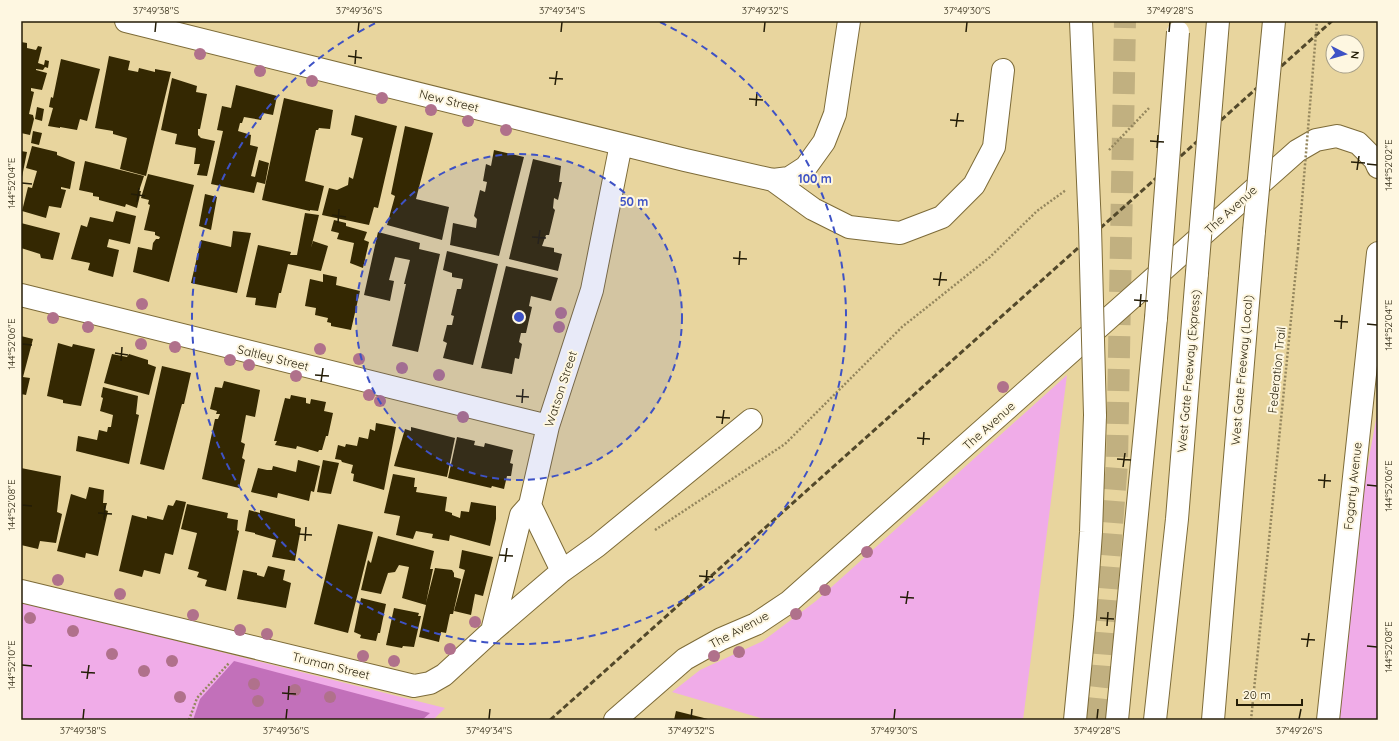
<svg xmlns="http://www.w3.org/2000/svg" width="1399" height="741" viewBox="0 0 1399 741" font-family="Quicksand,sans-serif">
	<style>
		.green { fill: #f0ace8 }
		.forest { fill: #c270ba }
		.building { fill: #342802 }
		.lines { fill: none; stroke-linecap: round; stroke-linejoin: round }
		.highway-tunnel { stroke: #c1b080; stroke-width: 22; stroke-dasharray: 22 11; stroke-linecap: butt }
		.minor-casing { stroke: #7d6b38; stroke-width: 24 }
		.highway-casing { stroke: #7d6b38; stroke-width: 24 }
		.path { stroke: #94865d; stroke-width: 2.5; stroke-dasharray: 2 2; stroke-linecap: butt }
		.minor { stroke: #fff; stroke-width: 22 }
		.highway { stroke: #fff; stroke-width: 22 }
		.rail { stroke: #52482a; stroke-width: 3; stroke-dasharray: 6 3; stroke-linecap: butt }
		.highway-bridge-casing { stroke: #7d6b38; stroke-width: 24; stroke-linecap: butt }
		.path-bridge { stroke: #94865d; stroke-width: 2.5; stroke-dasharray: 2 2; stroke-linecap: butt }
		.highway-bridge { stroke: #fff; stroke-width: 22 }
		.tree { fill: #b0718b }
		.ticks { fill: none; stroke: #241d07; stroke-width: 1.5 }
		.ring { fill: none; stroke: #3e52c5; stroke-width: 2; stroke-dasharray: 7 5 }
		.labels { text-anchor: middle; stroke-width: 4; stroke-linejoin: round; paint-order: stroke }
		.street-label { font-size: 12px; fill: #241d07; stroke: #fef7e1 }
		.centre { fill: #3e52c5; stroke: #fef7e1; stroke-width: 2 }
		.ring-label { font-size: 12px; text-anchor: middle; font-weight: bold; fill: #3e52c5; stroke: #fef7e1; stroke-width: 4; stroke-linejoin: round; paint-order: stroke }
		.neatline { fill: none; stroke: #241d07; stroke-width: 1.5 }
		.ticks-label { font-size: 10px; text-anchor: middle; fill: #241d07 }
	</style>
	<rect width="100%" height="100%" fill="#e8d59e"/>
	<!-- green -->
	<path class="green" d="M1067 375 1023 720H767L672 692 700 670 763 641 816 601Z
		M1378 409V720H1328L1339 620Z
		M21 602 445 708 433 720H21Z"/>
	<!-- forest -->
	<path class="forest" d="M234 661 430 713 422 720H193L200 699Z"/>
	<!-- building -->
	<path class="building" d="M21 42 27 43V48L36 50 38 46 42 47 38 63 44 65 45 60 49 61 48 68 45 67 43 70 36 69V70L47 73 42 90 31 88V91L34 92 29 114 33 115 34 119 30 135 21 133Z
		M109 56 130 61 128 70 138 72 139 68 155 72V69L171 72 146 176 120 169 127 138 113 134V131L95 128Z
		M61 59 100 69 87 121 80 119 77 130 60 127V128L48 126 53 108 49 107 51 97 53 98Z
		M172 78 197 86 196 92 207 94 200 129H198V135L201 138 215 141 207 176 197 175 200 164H194L196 148 175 144 177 134 161 130Z
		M236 85 277 96 273 115 263 113 261 120 244 117 242 123H240L238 131 251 135 250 145 258 147 251 176 255 177 259 160 269 163 265 184 257 182 254 193 211 184 223 131 217 130 222 106 231 108Z
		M284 98 333 110 330 129 319 128 318 130H316L305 181 324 186 318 211 310 210V211L262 200Z
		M37 107 44 109 42 121 35 119Z
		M355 115 397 126 378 208 374 207 369 225 322 215 329 188 337 190 348 185 349 177 353 179 363 138 351 135Z
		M405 126 433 133 416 199 449 207 442 240 387 225 395 196 391 194Z
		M33 131 42 133 39 145 31 143Z
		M32 146 57 152V155L75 162 70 189 61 187V189L66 190 61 208 49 206 46 218 22 211 28 187 32 188 37 171 26 168Z
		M494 150 524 157 499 256 450 245 453 223 476 228 477 219 474 216 480 190 485 192 487 182 483 181 486 164 491 166Z
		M21 151 27 152 22 177H21Z
		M533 159 561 166 559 182H562L558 200 554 198 553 208 555 210 549 235H546L542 246 554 248V252L562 254 558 271 509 259Z
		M85 161 144 176 139 191H141L137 208 126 204 125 207 99 200V197L93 196V193L79 190Z
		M148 174 194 185 169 282 133 272 138 247 152 250 153 243 156 239H159L160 237 155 235V232L144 230 150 205 148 204 149 200 141 198Z
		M205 194 217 197 211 230 199 226Z
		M116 211 136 216 130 244 109 239 107 247 119 250 113 277 94 272 88 270 90 263 71 259 81 225 87 227 90 217 113 222Z
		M305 213 319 215 311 248 313 241 328 246 321 271 288 264 281 293H279L276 308 255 305 256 298 246 297 258 245 291 252 290 255H297Z
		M334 220 346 223V226L367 232 364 240 369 242 363 268 350 263 354 243 337 239 339 233 331 231Z
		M21 223 60 233 53 260 41 258 40 254 21 248Z
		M233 231 251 233 237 293 191 283 201 240 231 247Z
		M378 232 420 243 419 249 440 254 418 352 392 346 406 284H404L410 260 395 257 389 280 394 281 390 301 364 295Z
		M447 251 498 264 473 365 443 358 447 343 443 341 447 325H452L454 316 451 315 457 289H461L463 279 452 277V273L443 270Z
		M506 266 558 278 551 301 531 296 529 306 532 307 526 333H521L519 342 522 344 519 359 515 358 512 374 481 368Z
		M323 274 337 277 336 285 360 291 351 330 331 326V323L327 322 328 318 315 315 316 308 305 306 310 279 323 282Z
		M21 336 33 339 23 377 30 378 26 395 21 394Z
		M58 343 72 347 73 344 95 349 81 406 63 403V400L47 396Z
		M112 354 127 357 129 354 148 360V364L156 367 149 395 104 383Z
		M162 366 191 373 184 404H182L164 470 140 464Z
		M224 381 260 390 255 417 246 415 241 442 245 444 242 458 245 460 239 488 202 479 215 419H218L220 414H216L217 411 210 409 215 387 222 388Z
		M103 387 138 396 136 414 139 415 129 464 76 451 78 436 97 440 99 430 107 432 108 427H111L113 415 100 411 103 398 101 397Z
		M291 395 306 398V403L310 404 311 399 326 402 324 411 333 413 328 436H326L322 450H319L318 452 297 446 296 449 275 445 277 441H274L285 398 290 399Z
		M376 423 396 427 384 490 353 481 354 474 351 473 353 465 342 462 341 460 335 459 338 445 345 447 346 444 357 446 359 437 368 439 370 429 375 431Z
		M411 427 455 438 447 477 394 466 405 429 411 431Z
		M457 437 475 441 474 445 484 447 485 443 513 450 510 463 513 464 511 476H507L504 489 492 486 491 488 448 478Z
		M298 460 320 466 314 492 311 491 309 501 278 493 277 498 251 492 258 468 267 470H272L273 466 296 472Z
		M323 460 339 463 331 494 317 492Z
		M21 468 61 476 57 512 62 514 56 543 40 541 38 549 21 545Z
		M393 474 415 478 414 487H417L416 492 447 497 445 511 452 513V515L460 518 461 511 469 512 471 502 496 506V519L490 546 450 535 449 541 432 538 433 534 416 531 413 539 396 535 400 516 384 513Z
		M89 487 104 490 103 503H107L105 510 108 511 98 556 86 553 85 558 57 551 71 494 86 499Z
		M176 500 186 502 173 555 165 553 160 574 144 570 142 577 119 571 132 515 147 519V516L163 520 168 505 173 506Z
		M187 504 228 513 227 518 238 520 237 530 239 531 226 591 205 586 207 580 197 577 199 572 188 569 197 533 181 529Z
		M249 510 260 513V510L295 519V526L301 528 295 561 272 557 276 540 255 534V533L245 531Z
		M338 524 373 532 348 633 314 624Z
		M378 536 434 551 430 569H433L426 603 435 568 452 570 454 573V577L461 579 453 614H450L446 633 441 632 439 642 419 637 426 605 402 598 409 567 399 565 395 572 388 573 381 594 361 590 368 560 371 563Z
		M462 550 493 557 483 596 475 594 471 615 454 611 465 570 459 568Z
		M268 566 285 570 283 580 291 583 286 608 237 599 243 570 257 573V575L264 577Z
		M361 598 386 604 380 633H378L376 641 360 638 361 635 354 632Z
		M394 608 419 613 418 616H421L414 647 403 646 402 648 386 645Z
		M676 711 708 719V720H674Z"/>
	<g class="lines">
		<!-- highway-tunnel -->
		<path class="highway-tunnel" d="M1095 720 1100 675 1117 463 1125 21"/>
		<!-- minor casing -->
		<g class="minor-casing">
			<path id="minor" d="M126 21 685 160 773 180 789 178 806 167 824 142 835 114 849 21
				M773 180 813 209 849 227 900 233 942 217 974 185 994 147 1003 70
				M21 295 548 426
				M530 505 562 571
				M21 591 414 686 430 683 444 675 492 631 562 571 597 546 751 420
				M492 631 521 515 530 505 548 426 592 290 621 144
				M615 720 685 659 721 639 756 624 789 602 1297 151 1316 140 1337 136 1358 143 1375 160 1378 167
				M1328 720 1378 253"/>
		</g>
		<!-- highway casing -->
		<g class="highway-casing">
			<path id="highway" d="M1075 720 1085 617 1091 532 1095 415
				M1117 720 1156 318
				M1155 720 1177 519 1197 273
				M1213 720 1254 231"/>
		</g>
		<!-- path -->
		<path class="path" d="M1109 150 1150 107
			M655 530 785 444 902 327 990 257 1037 211 1066 190
			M189 720 197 698 229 663
			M1251 720 1298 249"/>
		<!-- minor -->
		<use href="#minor" class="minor"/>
		<!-- highway -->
		<use href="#highway" class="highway"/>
		<!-- rail -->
		<path class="rail" d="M550 720 1332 21"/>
		<!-- highway-bridge casing -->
		<g class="highway-bridge-casing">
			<path id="highway-bridge" d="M1081 21 1090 227 1095 415
				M1254 231 1274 21
				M1197 273 1218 21
				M1156 318 1178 32"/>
		</g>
		<!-- path-bridge -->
		<path class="path-bridge" d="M1298 249 1317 21"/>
		<!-- highway-bridge -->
		<use href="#highway-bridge" class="highway-bridge"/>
	</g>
	<!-- trees -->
	<g class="tree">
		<circle cx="200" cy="54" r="6"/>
		<circle cx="260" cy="71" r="6"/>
		<circle cx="312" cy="81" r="6"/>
		<circle cx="382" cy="98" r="6"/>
		<circle cx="431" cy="110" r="6"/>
		<circle cx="468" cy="121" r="6"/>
		<circle cx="506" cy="130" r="6"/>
		<circle cx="142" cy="304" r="6"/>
		<circle cx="561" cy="313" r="6"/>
		<circle cx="53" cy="318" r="6"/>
		<circle cx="88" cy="327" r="6"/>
		<circle cx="559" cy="327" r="6"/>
		<circle cx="141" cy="344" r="6"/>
		<circle cx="175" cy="347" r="6"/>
		<circle cx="320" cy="349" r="6"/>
		<circle cx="359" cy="359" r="6"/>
		<circle cx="230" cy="360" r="6"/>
		<circle cx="249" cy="365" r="6"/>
		<circle cx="402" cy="368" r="6"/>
		<circle cx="439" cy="375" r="6"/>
		<circle cx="296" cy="376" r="6"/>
		<circle cx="1003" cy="387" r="6"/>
		<circle cx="369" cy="395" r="6"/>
		<circle cx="380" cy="401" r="6"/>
		<circle cx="463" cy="417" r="6"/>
		<circle cx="867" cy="552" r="6"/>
		<circle cx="58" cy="580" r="6"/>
		<circle cx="825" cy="590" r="6"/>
		<circle cx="120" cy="594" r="6"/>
		<circle cx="796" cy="614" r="6"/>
		<circle cx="193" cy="615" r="6"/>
		<circle cx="30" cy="618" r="6"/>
		<circle cx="475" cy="622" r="6"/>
		<circle cx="240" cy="630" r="6"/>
		<circle cx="73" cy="631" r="6"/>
		<circle cx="267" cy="634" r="6"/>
		<circle cx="450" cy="649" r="6"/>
		<circle cx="739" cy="652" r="6"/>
		<circle cx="112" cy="654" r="6"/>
		<circle cx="363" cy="656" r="6"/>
		<circle cx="714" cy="656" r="6"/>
		<circle cx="172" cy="661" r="6"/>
		<circle cx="394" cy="661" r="6"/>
		<circle cx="144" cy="671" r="6"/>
		<circle cx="254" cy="684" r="6"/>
		<circle cx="295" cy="690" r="6"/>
		<circle cx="180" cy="697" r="6"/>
		<circle cx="330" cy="697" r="6"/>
		<circle cx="258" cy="701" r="6"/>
	</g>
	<!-- ticks -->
	<path class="ticks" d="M155 32 156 22M358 32 359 22M561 32 562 22M764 32 765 22M966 32 967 22M1169 32 1170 22M348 56 362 58M355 64 356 50M549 78 563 79M555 85 557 71M749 99 763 100M756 106 757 92M950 120 964 121M956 127 958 113M1150 141 1164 142M1157 148 1158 135M1351 162 1365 163M1367 164 1377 165M1357 170 1359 156M22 183 32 184M131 194 145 196M137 202 139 188M332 215 346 217M338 223 339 209M532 237 546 238M538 244 540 230M733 258 747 259M739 265 740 251M933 279 947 280M939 286 941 272M1134 300 1148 301M1140 307 1141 294M1334 321 1348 322M1367 324 1377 325M1341 329 1342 315M22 344 32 345M115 353 128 355M121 361 122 347M315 375 329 376M321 382 323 368M516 396 529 397M522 403 523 389M716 417 730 418M722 424 724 410M917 438 930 439M923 445 924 432M1117 459 1131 460M1123 467 1125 453M1318 480 1331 481M1367 485 1377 486M1324 488 1325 474M22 505 32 506M98 513 112 514M104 520 105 506M298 534 312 535M305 541 306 527M499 555 513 556M505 562 507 548M699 576 713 577M706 583 707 570M900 597 914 598M906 604 908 591M1100 618 1114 619M1107 626 1108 612M1301 639 1315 640M1367 646 1377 647M1307 647 1309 633M22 665 32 666M81 672 95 673M87 679 89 665M282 693 296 694M288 700 289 686M83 719 84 709M286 719 287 709M489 719 490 709M691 719 692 709M894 719 895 709M1097 719 1098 709M1299 719 1301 709"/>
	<!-- distance rings -->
	<circle cx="519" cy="317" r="163" fill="#3e52c5" fill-opacity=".12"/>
	<g class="ring">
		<circle cx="519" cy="317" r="163"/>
		<path d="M660 22A327 327 0 1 1 378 22"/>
	</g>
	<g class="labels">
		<!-- street labels -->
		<g class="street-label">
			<text transform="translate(449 101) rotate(14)" y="4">New Street</text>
			<text transform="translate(1231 210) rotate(-42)" y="4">The Avenue</text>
			<text transform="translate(273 358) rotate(14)" y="4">Saltley Street</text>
			<text transform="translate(1242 370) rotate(-85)" y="4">West Gate Freeway (Local)</text>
			<text transform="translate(1277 370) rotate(-84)" y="4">Federation Trail</text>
			<text transform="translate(1189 371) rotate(-85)" y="4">West Gate Freeway (Express)</text>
			<text transform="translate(561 389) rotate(-72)" y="4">Watson Street</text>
			<text transform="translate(989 426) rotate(-42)" y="4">The Avenue</text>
			<text transform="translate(1353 486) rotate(-84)" y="4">Fogarty Avenue</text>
			<text transform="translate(739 630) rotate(-28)" y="4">The Avenue</text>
			<text transform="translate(331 666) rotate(14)" y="4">Truman Street</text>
		</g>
	</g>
	<circle cx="519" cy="317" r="6" class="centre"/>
	<g class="ring-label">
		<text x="815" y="183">100 m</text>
		<text x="634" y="206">50 m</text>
	</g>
	<!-- border -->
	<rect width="1399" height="741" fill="none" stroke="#fef7e1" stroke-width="44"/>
	<!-- north arrow -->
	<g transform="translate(1345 54) rotate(96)"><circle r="19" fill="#fef7e1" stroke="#a7a08a"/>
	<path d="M0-3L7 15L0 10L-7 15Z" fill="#3e52c5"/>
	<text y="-6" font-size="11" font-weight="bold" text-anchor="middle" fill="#241d07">N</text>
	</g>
	<!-- scale -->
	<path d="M1237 699v6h65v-6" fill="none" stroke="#241d07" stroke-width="2"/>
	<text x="1243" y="699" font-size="12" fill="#241d07" stroke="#fef7e1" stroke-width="3" paint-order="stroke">20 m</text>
	<rect x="22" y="22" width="1355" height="697" class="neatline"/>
	<g class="ticks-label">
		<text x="156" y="14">37°49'38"S</text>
		<text x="359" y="14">37°49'36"S</text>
		<text x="562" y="14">37°49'34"S</text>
		<text x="765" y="14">37°49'32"S</text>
		<text x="967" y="14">37°49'30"S</text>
		<text x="1170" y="14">37°49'28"S</text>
		<text transform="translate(1388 165) rotate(-90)" y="4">144°52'02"E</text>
		<text transform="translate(11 183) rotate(-90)" y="4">144°52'04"E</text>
		<text transform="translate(1388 325) rotate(-90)" y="4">144°52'04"E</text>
		<text transform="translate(11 344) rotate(-90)" y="4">144°52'06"E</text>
		<text transform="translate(1388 486) rotate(-90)" y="4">144°52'06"E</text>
		<text transform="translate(11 505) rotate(-90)" y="4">144°52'08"E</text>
		<text transform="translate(1388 647) rotate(-90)" y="4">144°52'08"E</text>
		<text transform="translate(11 665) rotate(-90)" y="4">144°52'10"E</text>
		<text x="83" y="734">37°49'38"S</text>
		<text x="286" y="734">37°49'36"S</text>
		<text x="489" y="734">37°49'34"S</text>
		<text x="691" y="734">37°49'32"S</text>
		<text x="894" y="734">37°49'30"S</text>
		<text x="1097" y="734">37°49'28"S</text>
		<text x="1299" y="734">37°49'26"S</text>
	</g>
</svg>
